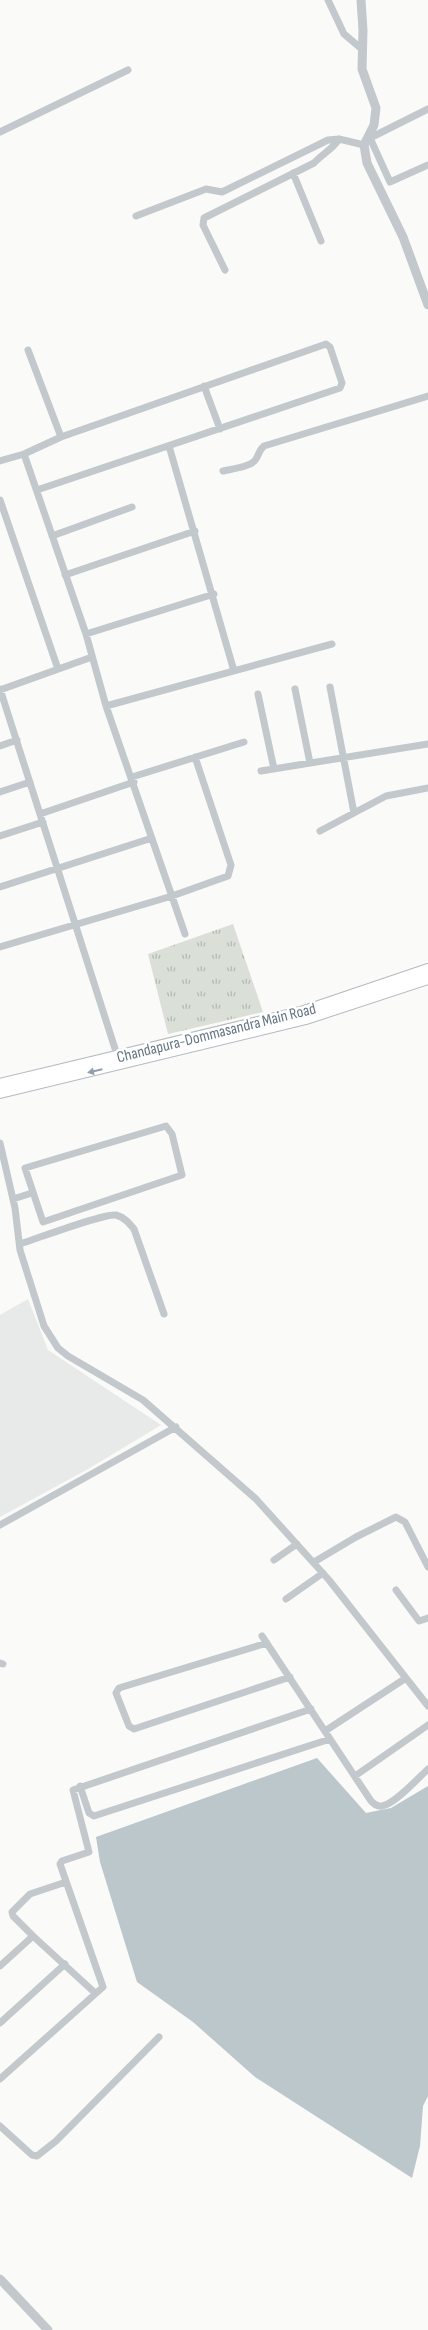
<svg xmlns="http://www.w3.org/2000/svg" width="428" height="2330" viewBox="0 0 428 2330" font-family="'Sofia Sans Condensed',sans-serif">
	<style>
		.built { fill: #e8e9e9 }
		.grass { fill: url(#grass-tufts) }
		.water { fill: #bbc7cb }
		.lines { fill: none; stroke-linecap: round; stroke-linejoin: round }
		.secondary-casing { stroke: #b3babf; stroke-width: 12 }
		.minor { stroke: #c3c8cc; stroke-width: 7 }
		.tertiary { stroke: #c3c8cc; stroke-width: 9 }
		.secondary { stroke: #fff; stroke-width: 10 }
		.oneway { fill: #939fa8 }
		.labels { text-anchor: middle; stroke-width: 5; stroke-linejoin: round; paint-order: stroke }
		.street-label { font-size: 16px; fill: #657683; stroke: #fff }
	</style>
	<defs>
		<pattern id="grass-tufts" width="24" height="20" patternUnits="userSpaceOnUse" patternTransform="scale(1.25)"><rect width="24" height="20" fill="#dadfd7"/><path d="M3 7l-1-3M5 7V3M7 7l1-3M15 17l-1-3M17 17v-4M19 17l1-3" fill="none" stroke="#b4b9b4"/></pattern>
	</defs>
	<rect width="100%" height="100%" fill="#fafaf8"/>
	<!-- built -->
	<path class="built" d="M28 1299 48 1350 161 1425 88 1469 0 1517V1315Z"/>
	<!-- grass -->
	<path class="grass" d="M233 924 263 1012 168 1034 148 954Z"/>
	<!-- water -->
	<path class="water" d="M317 1758 366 1813 391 1808 428 1786V2096L423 2106 420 2146 412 2178 255 2077 193 2022 137 1982 100 1862 96 1837Z"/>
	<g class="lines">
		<!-- secondary casing -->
		<g class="secondary-casing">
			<path id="secondary" d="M0 1084 304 1011 428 969
				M0 1093 306 1019 428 979"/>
		</g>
		<!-- minor -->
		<path class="minor" d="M328 0 344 34 363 50
			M428 109 370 138 390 182 428 165
			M0 132 128 70
			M293 173 321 241
			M136 216 206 189 222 192 328 140 339 139 364 145
			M225 270 203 225 204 218 314 163C323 153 332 150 339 139
			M28 350 61 437
			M204 386 220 429
			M169 446 234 671
			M0 461 24 454
			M223 471C231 469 252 467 256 459 260 453 258 451 264 446L428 396
			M37 490 340 388 342 383 330 347 326 344 61 437 24 454 86 634 106 706 185 934
			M0 500 58 669
			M52 536 132 507
			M65 575 195 531
			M86 634 214 594
			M330 687 354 813
			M0 689 118 1058
			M295 689 310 763
			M0 690 92 657
			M258 694 274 769
			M106 706 332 644
			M0 746 17 740
			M261 771 428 744
			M132 777 244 742
			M0 792 30 782
			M40 814 134 782
			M320 831 386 796 428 788
			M0 836 43 822
			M0 887 152 838
			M0 947 172 896 228 876 231 865 195 757
			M166 1126 172 1134 182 1175 43 1222 25 1168Z
			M0 1143 15 1208 20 1250 44 1326 58 1348 68 1356 143 1400 256 1499 329 1580 428 1706
			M13 1199 32 1193
			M20 1244C36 1239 104 1213 116 1215 124 1217 129 1223 134 1229L164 1314
			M0 1525 176 1427
			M274 1560 297 1544
			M314 1562 356 1537 396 1517 405 1522 428 1567
			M396 1590 419 1621 428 1618
			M286 1599 323 1573
			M262 1636 371 1801C374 1804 377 1807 382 1806 395 1804 418 1778 428 1769
			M267 1643 119 1688 116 1693 129 1726 134 1729 290 1677
			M0 1663 3 1664
			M325 1731 406 1678
			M355 1776 428 1725
			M80 1786 89 1813 94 1816 330 1739
			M33 1936 13 1916 12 1912 30 1894 66 1882
			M0 1966 33 1936 94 1992
			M0 2023 65 1964
			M0 2079 103 1987 60 1864 62 1861 89 1852 73 1790 311 1709
			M0 2126 32 2155 37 2156 56 2141 159 2037"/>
		<!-- tertiary -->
		<path class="tertiary" d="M361 0 363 30 362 69 376 108 374 125 364 145 367 163 403 237 428 305
			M0 2279 48 2330"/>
		<!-- secondary -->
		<use href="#secondary" class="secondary"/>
	</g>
	<!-- one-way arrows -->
	<defs><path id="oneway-solid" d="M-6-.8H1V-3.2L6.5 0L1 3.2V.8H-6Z" transform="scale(1.25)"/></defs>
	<use class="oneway" href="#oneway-solid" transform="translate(95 1071) rotate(167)"/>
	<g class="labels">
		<!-- street labels -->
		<g class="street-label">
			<text transform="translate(216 1032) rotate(-14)" y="6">Chandapura-Dommasandra Main Road</text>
		</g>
	</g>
</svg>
